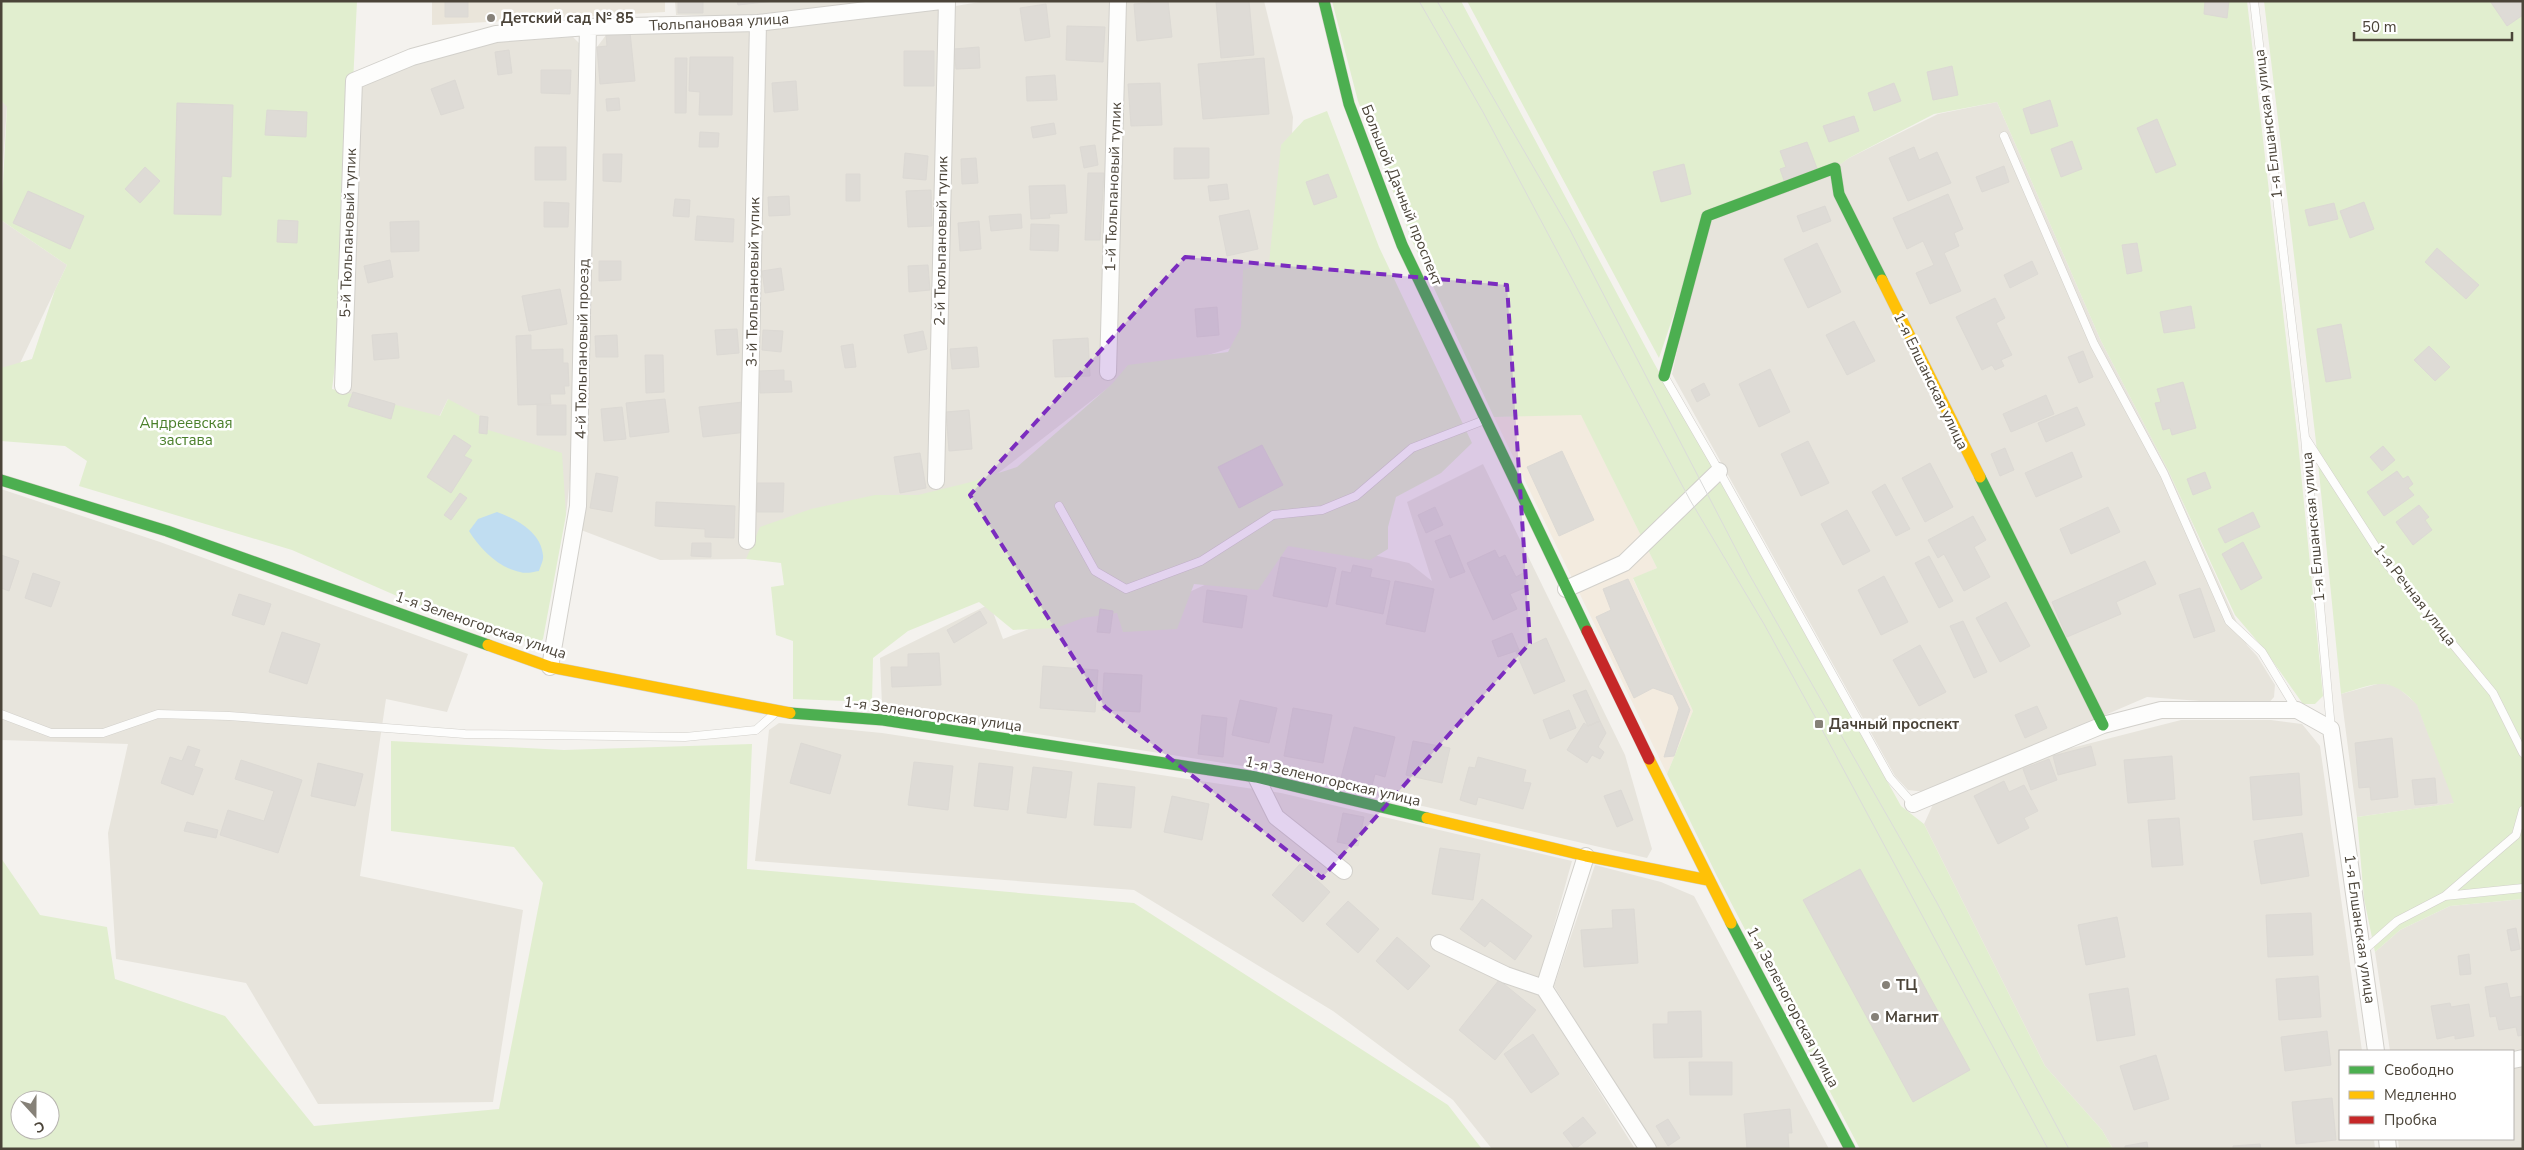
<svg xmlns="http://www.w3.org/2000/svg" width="2524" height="1150" viewBox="0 0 2524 1150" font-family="'Nunito Sans',sans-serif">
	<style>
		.residential { fill: #e7e4dc }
		.commercial { fill: #f3ebdf }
		.education { fill: #eae5da }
		.green { fill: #e1eecf; fill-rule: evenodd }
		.water { fill: #c0ddf1 }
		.building { fill: #dedbd6; stroke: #dcd9d4 }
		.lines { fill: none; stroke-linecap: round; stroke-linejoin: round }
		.lane-casing { stroke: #d2d0cb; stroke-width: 9 }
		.street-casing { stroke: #d2d0cb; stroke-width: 18 }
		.fast-casing { stroke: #d3cfc5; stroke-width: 12 }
		.slow-casing { stroke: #d3cfc5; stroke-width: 12 }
		.jam-casing { stroke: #d3cfc5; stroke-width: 12 }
		.lane { stroke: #fdfdfc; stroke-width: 8 }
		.street { stroke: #fdfdfc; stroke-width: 16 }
		.fast { stroke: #4caf50; stroke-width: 11 }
		.slow { stroke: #ffc107; stroke-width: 11 }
		.jam { stroke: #c62828; stroke-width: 11 }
		.tram { stroke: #dbdbda; stroke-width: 1 }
		.marked { fill: #7b2cbf; fill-opacity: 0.2; stroke: #7b2cbf; stroke-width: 4; stroke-dasharray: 10 6; stroke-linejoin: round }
		.poi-dot { fill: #868178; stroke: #fff; stroke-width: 2 }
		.labels { text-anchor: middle; stroke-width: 5; stroke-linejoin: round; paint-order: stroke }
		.poi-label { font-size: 15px; font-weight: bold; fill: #4b4439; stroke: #fff; text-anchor: start }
		.street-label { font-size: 15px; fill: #4b4439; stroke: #fff }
		.park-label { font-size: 15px; fill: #4a7f2a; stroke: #fff }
	</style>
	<rect width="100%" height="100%" fill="#f4f2ee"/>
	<!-- residential -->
	<path class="residential" d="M675 1H873L759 16 676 15Z
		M986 1H1264L1293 117 1285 253 1257 340 1113 384 984 484 772 530 746 559 660 560 581 530 597 47 606 35 937 9Z
		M573 37 579 43 573 452 566 515 448 399 431 433 335 407 362 85 409 66 496 42Z
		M1 100 7 106 1 194Z
		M1997 102 2101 341 2168 470 2247 645 2257 656 2275 685 2274 697 2266 706 2147 697 1926 792 1908 790 1895 776 1672 374 1707 216 1834 168 1849 158 1938 114Z
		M1 220 67 265 1 403Z
		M1483 464 1625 755 1652 849 1647 858 1262 769 940 719 882 705 880 658 990 604 1003 639 1090 605 1159 606 1224 576 1284 535 1409 563 1432 581 1407 502Z
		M1 489 160 542 468 654 447 712 386 699 360 876 523 910 493 1102 318 1104 246 983 116 959 108 833 128 744 1 740Z
		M2381 683 2396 686 2417 704 2455 803 2357 817 2341 694Z
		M2181 720H2271L2302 724 2320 746 2362 1051H2340V1139H2374L2375 1149H2113L2102 1130 2045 1066 1924 824 1934 802 2052 753Z
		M779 723 882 733 1281 793 1572 861 1536 990 1635 1149H1492L1453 1100 1333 1011 1134 890 755 861 769 730Z
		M1595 865 1661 882 1694 896 1829 1149H1655L1554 986Z
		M2523 899V1050L2390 1051 2375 952 2400 930 2450 906Z
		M2523 1063V1149H2399L2398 1139H2513V1064Z"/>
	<!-- commercial -->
	<path class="commercial" d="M1581 414 1657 568 1633 579 1693 711 1667 774 1494 417Z"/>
	<!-- education -->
	<path class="education" d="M432 1H665V12L432 25Z"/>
	<!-- green -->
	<path class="green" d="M1 1H357L342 309 332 389 440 416 448 399 480 416 479 427 562 453 566 515 543 639 537 645 454 621 292 550 79 486 87 461 65 446 1 441V368L32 359 55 290 67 265 1 220 7 107 1 100Z
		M1332 1H1461L1654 363 1901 806 1924 824 2045 1066 2102 1130 2113 1149H1860L1717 876 1667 774 1693 711 1633 578 1657 568 1581 415 1494 417 1413 243 1358 101Z
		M1467 1H2247L2298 442 2323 696 2315 704H2303L2264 649 2235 615 2168 470 2101 341 1997 102 1934 114 1849 158 1835 168 1707 216 1659 358Z
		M2264 1H2523V899L2450 906 2400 930 2375 952 2364 899 2357 817 2454 803 2417 705C2388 674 2377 684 2341 694L2316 442Z
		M1327 111 1379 247 1472 443 1441 473 1396 497 1388 527V549L1370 560 1288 546 1258 590 1194 584 1177 629 1123 632 1117 613 1083 618 1056 628 1013 630 979 602 908 631 873 658 872 702 793 699V641L776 635 771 587 784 585 781 563 746 559 760 527 811 509 875 495H918L971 482 1017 467 1112 384 1128 365 1228 352 1241 327 1243 270 1269 263 1281 145 1304 120Z
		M391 741 564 750 752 744 747 869 1134 903 1448 1105 1482 1149H1V858L40 915 107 927 115 979 225 1016 314 1126 499 1109 543 883 514 847 391 831ZM20 1100H50V1130H20Z"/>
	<!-- water -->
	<path class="water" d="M497 512C516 519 541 532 543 555 544 560 540 567 539 571 533 572 526 574 520 572 499 568 480 549 469 531L478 519Z"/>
	<!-- building -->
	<path class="building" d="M445 1H468V17H445Z
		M678 1H703V13H678Z
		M737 1H775L738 5Z
		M1168 1 1172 37 1137 41 1134 4Z
		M1216 1H1249L1254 55 1221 58Z
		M2205 1H2229L2227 18 2204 14Z
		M2490 1H2523V15L2507 26Z
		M1046 4 1050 37 1025 41 1020 8Z
		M1067 26 1105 27 1103 62 1066 60Z
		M630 32 635 81 600 84 597 47 607 46 606 35Z
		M979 47 980 68 956 69 954 49Z
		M509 50 512 73 498 75 495 52Z
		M904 51H934V86H904Z
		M690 57H733L732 115H699L700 92 689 91Z
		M675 58H687L686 113H675Z
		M1264 58 1269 114 1203 119 1198 64Z
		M1952 66 1958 95 1933 100 1927 72Z
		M541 70H571L570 94 541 93Z
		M1055 75 1057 100 1027 101 1026 77Z
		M455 80 464 108 441 115 431 89Z
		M796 81 798 110 774 112 772 83Z
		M1160 83 1162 125 1131 126 1128 84Z
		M1894 83 1901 101 1874 111 1868 93Z
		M619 98 620 110 607 111 606 99Z
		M2050 100 2058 126 2031 134 2023 109Z
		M177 103 233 105 231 177 222 176 221 215 174 214Z
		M267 110 307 112 306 137 265 135Z
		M1854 116 1859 131 1829 142 1823 126Z
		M2157 119 2176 165 2156 173 2137 128Z
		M1054 123 1056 134 1033 138 1031 127Z
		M700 132 719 133 718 147H699Z
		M2072 141 2082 169 2061 177 2051 149Z
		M1807 142 1818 171 1785 183 1780 169 1786 167 1780 151Z
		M1095 145 1098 165 1084 168 1080 147Z
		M535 147H566V180H535Z
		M1914 147 1919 160 1937 152 1951 183 1908 201 1889 158Z
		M1174 148H1209V178L1174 179Z
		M905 153 928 156 926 180 903 178Z
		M603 154H622L621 182 603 181Z
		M976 158 978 183 962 184 961 159Z
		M1684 164 1691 194 1661 202 1653 172Z
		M2004 166 2009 182 1982 192 1976 177Z
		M145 167 160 181 140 203 125 189Z
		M1088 173H1104L1100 240H1085Z
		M846 174H860V201H846Z
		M1328 174 1337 197 1314 205 1306 182Z
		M1227 184 1229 199 1210 201 1208 186Z
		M1065 185 1067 213 1049 214 1050 218 1031 219 1029 186Z
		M931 190 932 226 908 227 906 191Z
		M28 191 84 216 70 249 13 223Z
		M1948 194 1963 229 1954 233 1959 246 1944 253 1961 291 1930 304 1916 273 1934 265 1923 241 1907 249 1893 218Z
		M789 196 790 215 769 216 768 197Z
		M675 199 690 200 689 217 673 216Z
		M544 202 569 203 568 227H544Z
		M2364 202 2374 229 2350 238 2340 211Z
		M2334 203 2338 219 2309 226 2305 210Z
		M1825 206 1831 221 1803 232 1797 216Z
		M1249 210 1258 249 1227 256 1219 216Z
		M1021 214 1022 228 991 231 989 216Z
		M697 216 734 219 733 242 695 240Z
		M278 220 298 221 297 243 277 242Z
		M419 221V251L391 252 390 222Z
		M979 221 981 249 960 251 958 223Z
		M1031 224 1059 225 1058 251 1030 250Z
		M1817 243 1841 292 1808 308 1784 259Z
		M2137 243 2142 271 2127 274 2122 245Z
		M2437 248 2479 285 2466 299 2425 262Z
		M390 260 393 277 368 283 364 266Z
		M599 261H621V280L599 281Z
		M2032 261 2038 274 2010 288 2004 275Z
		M928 265 930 290 909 292 908 266Z
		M781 268 784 290 765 293 762 271Z
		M560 289 567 324 529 331 522 296Z
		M1995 298 2005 318 1996 323 2012 355 2001 360 2004 366 1995 370 1992 365 1982 370 1956 317Z
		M2191 306 2195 328 2164 333 2160 312Z
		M1217 307 1219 335 1197 337 1195 309Z
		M1854 321 1875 361 1847 375 1826 335Z
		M2341 324 2351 378 2326 382 2317 329Z
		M737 329 739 353 717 355 715 330Z
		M763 330 783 331 781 352 762 350Z
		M923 331 927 349 908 353 904 335Z
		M397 333 399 358 374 360 372 335Z
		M531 335V350L563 349V363H568L569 386H564L565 394H550L551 404 518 405 516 336Z
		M617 335 618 357H596L595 336Z
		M1088 338 1090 376 1055 377 1053 340Z
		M853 344 856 367 845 368 841 346Z
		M2429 346 2450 367 2435 381 2414 360Z
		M977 347 979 367 952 369 950 349Z
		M2083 351 2093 377 2079 383 2068 357Z
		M645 355H663L664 392 646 393Z
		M1770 369 1790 412 1759 427 1739 384Z
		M784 370V381H791L792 392 760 393 759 371Z
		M2183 382 2196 428 2172 435 2170 428 2163 430 2155 403 2161 402 2157 389Z
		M1704 383 1710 395 1697 402 1691 390Z
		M353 392 395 404 391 419 348 406Z
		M2046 395 2054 414 2011 432 2003 414Z
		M665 399 669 432 630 437 626 403Z
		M743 402 747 432 703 437 699 407Z
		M537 405H566V435H537Z
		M622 407 626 439 604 441 601 409Z
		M2077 407 2085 425 2046 442 2038 423Z
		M969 410 972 449 949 451 946 412Z
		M480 416 488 417 487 434 479 433Z
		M454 435 471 446 464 456 472 460 451 493 427 477Z
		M1808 441 1829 483 1801 496 1781 454Z
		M1262 445 1283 485 1239 508 1218 467Z
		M2383 446 2395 460 2382 471 2370 457Z
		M2005 448 2014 470 2000 476 1991 454Z
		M1562 451 1594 520 1559 536 1527 467Z
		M2072 452 2082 477 2036 497 2025 473Z
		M920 453 926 488 900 493 894 457Z
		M1930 463 1953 507 1925 522 1902 478Z
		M2397 471 2403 479 2408 476 2413 484 2408 488 2414 495 2384 516 2367 492Z
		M2205 472 2211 488 2193 495 2187 479Z
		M596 473 618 477 612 512 590 508Z
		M757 483H784L783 512H757Z
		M1885 484 1910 529 1896 536 1872 492Z
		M460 493 467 498 451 520 444 515Z
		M656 502 735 506 734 538 705 537V529L655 526Z
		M2419 505 2429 517 2425 520 2432 530 2413 545 2396 522Z
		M1435 507 1443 525 1426 533 1418 515Z
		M2108 507 2120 532 2071 554 2060 529Z
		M1847 510 1870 551 1843 565 1821 524Z
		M2253 512 2260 527 2225 543 2218 529Z
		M1973 516 1986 540 1974 547 1990 577 1964 591 1944 554 1938 558 1928 540Z
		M1450 535 1465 572 1450 578 1435 541Z
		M2243 542 2262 578 2241 590 2222 554Z
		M692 543H711V557L691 556Z
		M1495 550 1499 558 1505 555 1516 577 1523 573 1529 586 1510 594 1517 609 1493 620 1467 563Z
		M1 555 19 561 9 591 1 588Z
		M1929 556 1953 601 1939 608 1915 563Z
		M1281 557 1336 568 1327 607 1273 596Z
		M2145 561 2156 584 2116 602 2121 614 2067 637 2052 602Z
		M1353 565 1372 569 1370 577 1390 581 1383 614 1336 604 1342 571 1351 573Z
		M33 573 60 582 51 607 25 598Z
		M1884 576 1908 622 1881 635 1858 590Z
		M1628 579 1690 710 1674 756 1664 757 1679 708 1673 695 1653 688 1634 698 1596 617 1611 610 1603 589Z
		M1395 581 1434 589 1425 632 1386 624Z
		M2200 588 2215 631 2194 638 2179 595Z
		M1207 590 1247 596 1242 628 1203 622Z
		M239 594 271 604 264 625 232 615Z
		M2006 602 2030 646 2000 662 1976 618Z
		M1100 609 1113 611 1110 633 1097 632Z
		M980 611 987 623 954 643 947 630Z
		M1963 621 1987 672 1974 678 1950 626Z
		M282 632 320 644 307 684 269 672Z
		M1512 633 1519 650 1498 657 1492 641Z
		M1546 638 1565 681 1534 694 1516 652Z
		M1920 645 1946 692 1919 706 1893 660Z
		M939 653 941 685 892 687 891 667H908V654Z
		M1043 666 1098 670 1095 712 1040 708Z
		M1104 673 1142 675 1140 712 1102 710Z
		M1586 690 1600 721 1588 726 1573 695Z
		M1240 700 1277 708 1269 743 1232 735Z
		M2037 706 2047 728 2025 738 2015 715Z
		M1293 708 1332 715 1323 763 1284 756Z
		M1569 710 1576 728 1550 739 1543 720Z
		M1202 715 1227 718 1223 757 1198 754Z
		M1600 721 1606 733 1598 747 1604 752 1600 759 1592 755 1587 763 1567 750 1584 723 1588 726Z
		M1354 727 1395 737 1385 777 1375 774 1371 790 1340 782Z
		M2392 738 2398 797 2371 800 2370 787 2359 788 2355 743Z
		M1413 741 1450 748 1442 783 1406 775Z
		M801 743 841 755 830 794 790 783Z
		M188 746 200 750 194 766 203 769 193 795 161 783 170 757 182 761Z
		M2091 746 2096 765 2058 775 2053 756Z
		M2172 756 2175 799 2128 803 2124 760Z
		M1478 757 1526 770 1523 782 1531 783 1523 809 1478 797 1476 805 1460 800 1469 767 1475 768Z
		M2049 759 2057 780 2031 790 2023 769Z
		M241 760 302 780 278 853 220 835 228 810 264 821 274 791 235 779Z
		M914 762 953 766 948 810 908 805Z
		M318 763 363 774 355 806 311 796Z
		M979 763 1013 767 1008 810 974 806Z
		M1033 767 1072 772 1066 818 1027 813Z
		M2299 773 2302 815 2253 820 2250 777Z
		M2435 778 2437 803 2415 805 2412 780Z
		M2004 781 2009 792 2024 785 2038 811 2024 818 2029 828 1998 844 1974 796Z
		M1098 783 1135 787 1131 828 1094 825Z
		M1621 790 1633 820 1617 827 1604 796Z
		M1172 796 1209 804 1202 840 1164 832Z
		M1343 813 1364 817 1358 846 1337 842Z
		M2179 818 2183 865 2152 867 2148 820Z
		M187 822 218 830 216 838 184 831Z
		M2302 833 2309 876 2261 884 2254 841Z
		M1440 848 1480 854 1473 900 1432 894Z
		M1300 864 1330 892 1303 922 1272 895Z
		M1860 869 1970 1070 1913 1102 1803 900Z
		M1482 899 1532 936 1515 960 1490 941 1485 947 1460 929Z
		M1348 901 1379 929 1358 953 1326 924Z
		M1634 909 1638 963 1584 967 1581 930 1613 928 1612 910Z
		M2311 913 2313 955 2268 957 2266 915Z
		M2117 917 2125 957 2086 965 2078 925Z
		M2516 928 2520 949 2511 951 2507 930Z
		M1397 937 1430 966 1408 990 1376 961Z
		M2469 954 2471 974 2460 975 2458 956Z
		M2318 976 2321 1017 2279 1020 2276 979Z
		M1499 980 1536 1010 1495 1060 1459 1030Z
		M2507 983 2510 998 2522 996 2523 1035 2518 1036 2516 1027 2499 1030 2496 1016 2490 1017 2485 987Z
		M2128 988 2135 1035 2097 1041 2089 994Z
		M2450 1003 2451 1007 2469 1004 2474 1036 2455 1039V1035L2437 1039 2431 1006Z
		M1701 1011 1702 1057 1654 1058 1653 1024H1668V1012Z
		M2327 1031 2331 1065 2285 1071 2281 1037Z
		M1533 1034 1559 1074 1531 1093 1504 1054Z
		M2156 1055 2169 1099 2134 1110 2120 1066Z
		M1689 1062H1732V1095H1690Z
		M2332 1098 2336 1140 2296 1144 2292 1102Z
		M1790 1109 1792 1133H1788L1789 1149H1747L1744 1114Z
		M1583 1117 1596 1133 1575 1149 1563 1133Z
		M1668 1119 1680 1138 1668 1146 1656 1126Z
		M2147 1142 2148 1149H2125V1146Z
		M2260 1144 2261 1149H2233V1146Z"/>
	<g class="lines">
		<!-- lane casing -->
		<g class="lane-casing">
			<path id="lane" d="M2254 1 2305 437 2331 729
				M2004 136 2094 344 2164 474 2229 621 2262 652 2297 710
				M1664 376 1719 471 1890 778 1913 804
				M2306 439 2386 563 2493 693 2523 753
				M1059 506 1095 571 1126 589 1201 561 1273 515 1322 510 1356 496 1412 448 1482 421
				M1 714 51 733H103L158 714 229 716 465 734 685 737 756 730 773 715
				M2445 896 2516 835 2523 810
				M2363 951 2397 921 2445 896 2523 888"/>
		</g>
		<!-- street casing -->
		<g class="street-casing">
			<path id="street" d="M1108 372 1118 1
				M343 386 354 81 412 57 496 34 588 27 758 23 941 1
				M936 481 947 1
				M747 541 758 23
				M1566 589 1624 563 1719 471
				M550 667 578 506 588 27
				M1256 777 1276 817 1344 871
				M1913 804 2103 725 2161 710H2297L2331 729 2376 1051
				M1586 856 1544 988 1648 1149
				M1439 943 1506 975 1544 988
				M2513 1060 2523 1058
				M2387 1139 2388 1149"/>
		</g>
		<!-- fast casing -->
		<g class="fast-casing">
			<path id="fast" d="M1324 1 1349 104 1402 245 1587 631
				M1664 376 1707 216 1835 168 1839 194 1882 280
				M1980 477 2103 725
				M1 480 167 531 488 645
				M790 713 883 720 1256 777 1427 818
				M1731 923 1850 1149"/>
		</g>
		<!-- slow casing -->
		<g class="slow-casing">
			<path id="slow" d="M1882 280 1980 477
				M488 645 550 667 790 713
				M1649 759 1731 923
				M1427 818 1586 856 1708 880"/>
		</g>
		<!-- jam casing -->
		<g class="jam-casing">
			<path id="jam" d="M1587 631 1649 759"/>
		</g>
		<!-- lane -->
		<use href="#lane" class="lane"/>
		<!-- street -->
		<use href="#street" class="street"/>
		<!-- fast -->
		<use href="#fast" class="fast"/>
		<!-- slow -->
		<use href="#slow" class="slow"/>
		<!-- jam -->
		<use href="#jam" class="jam"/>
		<!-- tram -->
		<path class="tram" d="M1419 1 1483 112 1690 500 1764 624 1819 724 2048 1149
			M1437 1 1570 230 1749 574 1936 901 2069 1149"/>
	</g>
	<!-- marked area -->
	<path class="marked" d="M1185 257 1507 285 1530 643 1322 878 1105 707 970 495Z"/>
	<!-- markers -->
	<g class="poi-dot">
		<circle cx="491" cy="18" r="5"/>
		<rect x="1814" y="719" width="10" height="10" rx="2.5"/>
		<circle cx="1886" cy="985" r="5"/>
		<circle cx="1875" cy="1017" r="5"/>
	</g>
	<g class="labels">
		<!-- poi labels -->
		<g class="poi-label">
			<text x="501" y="23">Детский сад № 85</text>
			<text x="1829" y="729">Дачный проспект</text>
			<text x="1896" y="990">ТЦ</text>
			<text x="1885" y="1022">Магнит</text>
		</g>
		<!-- street labels -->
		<g class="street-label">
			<text transform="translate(719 22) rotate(-3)" y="5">Тюльпановая улица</text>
			<text transform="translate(2268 124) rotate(-97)" y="5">1-я Елшанская улица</text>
			<text transform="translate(1113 187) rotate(-88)" y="5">1-й Тюльпановый тупик</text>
			<text transform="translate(1402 195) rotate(68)" y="5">Большой Дачный проспект</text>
			<text transform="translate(348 233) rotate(-88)" y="5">5-й Тюльпановый тупик</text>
			<text transform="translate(941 241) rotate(-89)" y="5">2-й Тюльпановый тупик</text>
			<text transform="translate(753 282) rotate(-89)" y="5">3-й Тюльпановый тупик</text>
			<text transform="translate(582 349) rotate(-89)" y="5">4-й Тюльпановый проезд</text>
			<text transform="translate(1931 381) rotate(64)" y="5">1-я Елшанская улица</text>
			<text transform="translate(2313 527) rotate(-95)" y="5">1-я Елшанская улица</text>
			<text transform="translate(2415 595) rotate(52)" y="5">1-я Речная улица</text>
			<text transform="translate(481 625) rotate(19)" y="5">1-я Зеленогорская улица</text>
			<text transform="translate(933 714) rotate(8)" y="5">1-я Зеленогорская улица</text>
			<text transform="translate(1333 781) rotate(13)" y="5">1-я Зеленогорская улица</text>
			<text transform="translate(2360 929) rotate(82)" y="5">1-я Елшанская улица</text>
			<text transform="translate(1793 1007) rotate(62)" y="5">1-я Зеленогорская улица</text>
		</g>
		<!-- park labels -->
		<g class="park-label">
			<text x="186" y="428">Андреевская<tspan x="186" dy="17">застава</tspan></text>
		</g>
	</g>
	<!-- border -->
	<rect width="2524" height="1150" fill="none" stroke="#4b4439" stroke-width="5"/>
	<!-- legend -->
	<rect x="2339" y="1050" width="175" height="90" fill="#ffffff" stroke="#b7b4b0"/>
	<rect x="2349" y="1066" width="25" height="8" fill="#4caf50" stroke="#b7b4b0"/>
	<text x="2384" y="1075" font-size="15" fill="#4b4439">Свободно</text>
	<rect x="2349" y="1091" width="25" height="8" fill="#ffc107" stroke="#b7b4b0"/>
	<text x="2384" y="1100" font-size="15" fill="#4b4439">Медленно</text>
	<rect x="2349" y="1116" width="25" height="8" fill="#c62828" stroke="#b7b4b0"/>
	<text x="2384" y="1125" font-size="15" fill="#4b4439">Пробка</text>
	<!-- north arrow -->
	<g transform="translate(35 1115) rotate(159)"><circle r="24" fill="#ffffff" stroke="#b7b4b0"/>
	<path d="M0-4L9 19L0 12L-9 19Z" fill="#868178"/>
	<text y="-8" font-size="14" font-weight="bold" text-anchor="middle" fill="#4b4439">С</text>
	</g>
	<!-- scale -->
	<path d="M2354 32v8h158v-8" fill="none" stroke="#4b4439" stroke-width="2.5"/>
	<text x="2362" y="32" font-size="15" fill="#4b4439" stroke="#ffffff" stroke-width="4" paint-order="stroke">50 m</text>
</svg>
